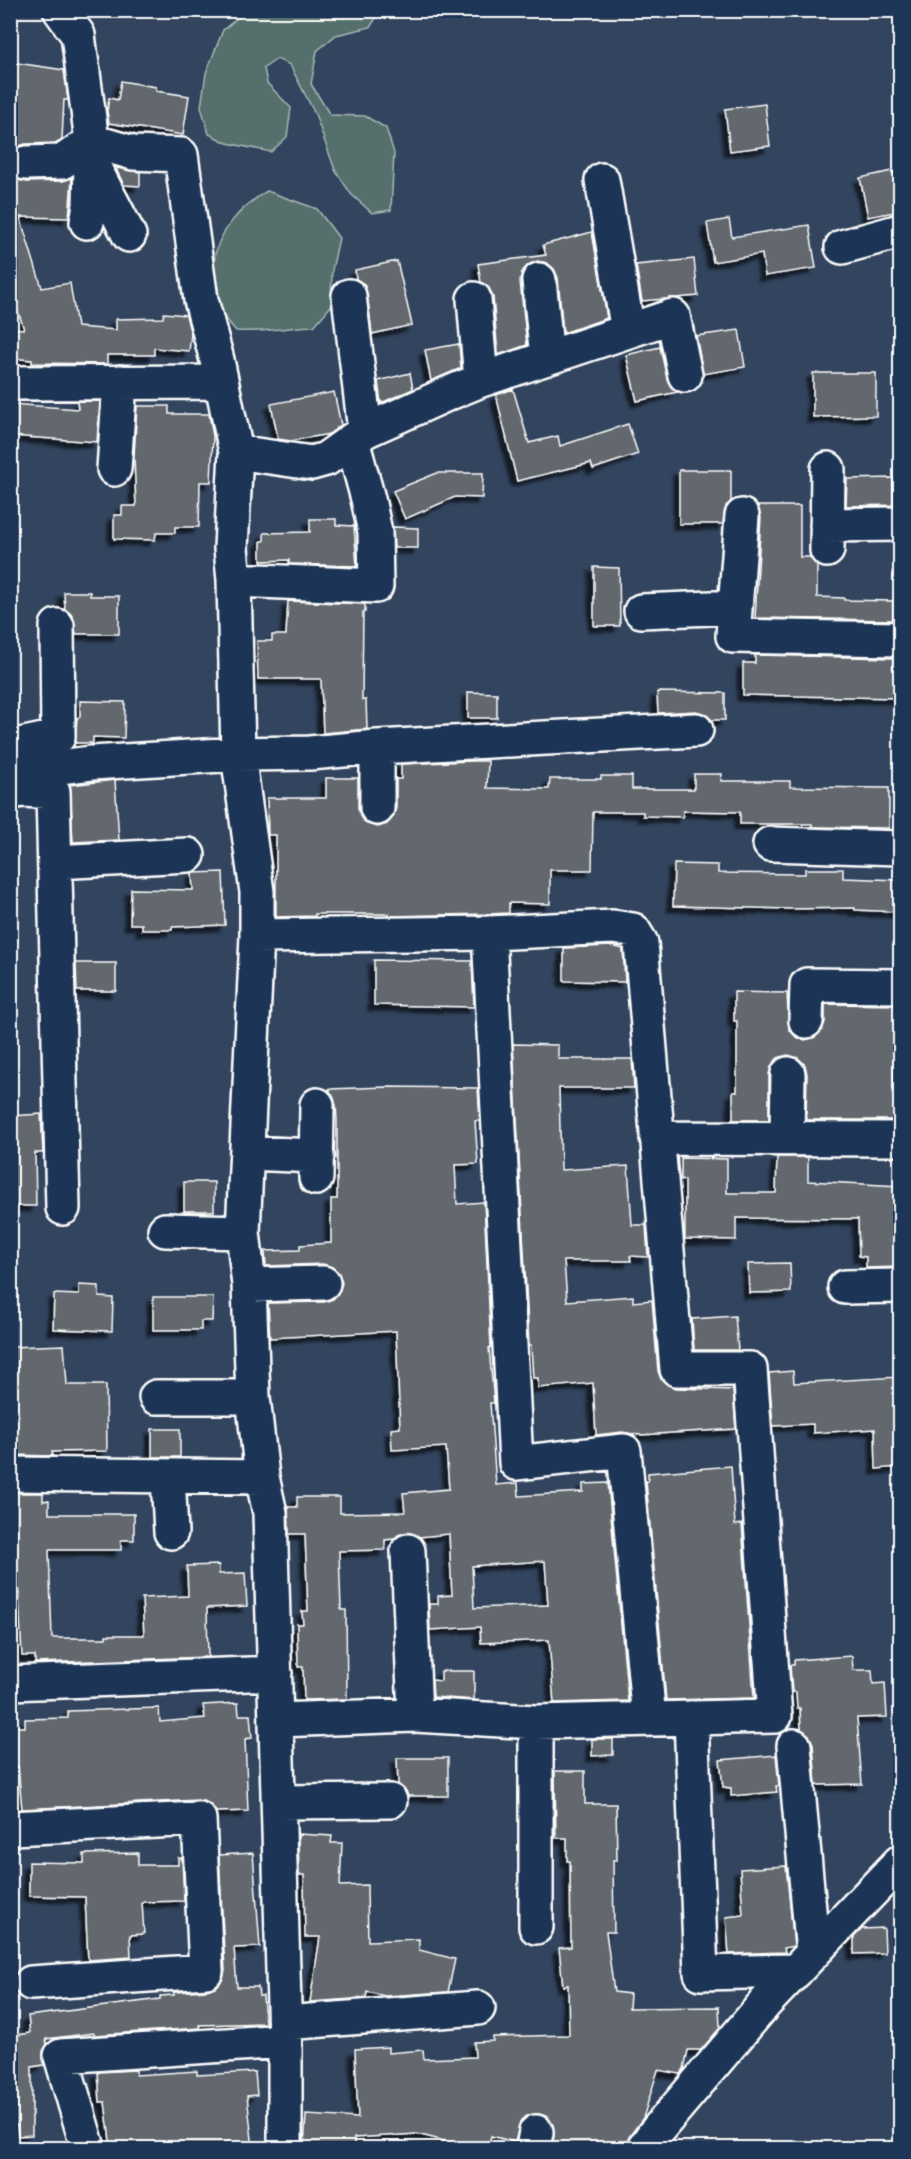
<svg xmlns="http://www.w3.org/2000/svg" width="911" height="2159" viewBox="0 0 911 2159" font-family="Itim,sans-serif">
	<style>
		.green { fill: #546f6c; stroke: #aab7b6; stroke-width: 1.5 }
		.building { fill: #62676d; stroke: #fff; stroke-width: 1.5; fill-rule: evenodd; filter: url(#shadow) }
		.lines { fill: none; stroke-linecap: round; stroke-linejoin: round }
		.minor-casing { stroke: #fff; stroke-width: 38 }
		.minor { stroke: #1d3557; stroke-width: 33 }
	</style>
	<defs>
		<filter id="shadow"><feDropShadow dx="-5.5" dy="5.5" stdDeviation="1.5" flood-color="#0009"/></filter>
	</defs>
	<rect width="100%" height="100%" fill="#32445e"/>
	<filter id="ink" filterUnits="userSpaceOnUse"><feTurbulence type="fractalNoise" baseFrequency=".0167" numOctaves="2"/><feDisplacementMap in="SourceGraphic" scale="12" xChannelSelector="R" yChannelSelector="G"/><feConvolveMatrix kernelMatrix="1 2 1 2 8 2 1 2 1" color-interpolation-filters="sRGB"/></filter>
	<g filter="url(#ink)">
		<!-- green -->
		<path class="green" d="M247 10 381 11 370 27 336 35 317 51 311 84 330 115 365 116 386 128 394 153 391 210 372 213 351 194 335 170 315 114 290 65 277 59 264 68 267 83 291 108 287 137 271 152 227 143 209 134 201 107 206 73 223 30Z
			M267 191 317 209 339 238 332 270 331 306 314 326C287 327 262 333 236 331 221 314 221 311 218 289 217 282 214 273 214 266 214 234 242 206 267 191Z"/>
		<!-- building -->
		<path class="building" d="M10 62 64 70 68 100H64L62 139 56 143 25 144 17 147 10 153Z
			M121 81 156 87V91L189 96 183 135 109 123 107 111 109 98 118 100Z
			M765 104 770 146 730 151 725 109Z
			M117 168 140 172V186L124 185 117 171Z
			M892 171V173L900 171V211L868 217 860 178Z
			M10 173 18 180 27 182 63 181 72 178 69 218 20 217 42 288 70 283 77 327 116 330V319L163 318 164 313 186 315 191 334 189 351 154 348V355H107V364L32 363V360L10 358V328L24 329 10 288Z
			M729 219 732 237 809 225 816 268 765 276 762 254 713 262 707 223Z
			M592 232 607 318 563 333 558 278 554 269 547 263 537 261 528 265 522 272 520 281 527 345 498 355 493 297 489 288 481 282 478 264 546 255 543 245Z
			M694 259 698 296 642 301 636 265Z
			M397 261 412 325 372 334 367 293 364 284 356 279 355 270Z
			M739 330 745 367 703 374 696 336Z
			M459 344 461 368 431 381 425 350Z
			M660 347 667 379 671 387 677 392 637 401 626 355Z
			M410 373 413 389 381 403 378 381Z
			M813 373H876V416L813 417Z
			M513 389 529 443 558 436 560 446 628 424 638 454 593 469 591 463 517 481 496 395Z
			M334 392 341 425 329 434 291 441 278 439 271 404Z
			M77 401H100L97 442 10 436V404L78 409Z
			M137 406H169V414H209L213 436 211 482H200L199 527H175V533H156L155 540 114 539V515H122V506H136L134 457Z
			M679 470H731V502L726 506 723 524H679Z
			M437 473H483L482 498 455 497 405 519 393 491Z
			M893 478V505L846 506 847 479Z
			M757 506H800V557H810L817 566V597L844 598V600L893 601V620L755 618 761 517Z
			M310 519H336V525L354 526 357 566 289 564V560L261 561V541H264V533L310 532Z
			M393 527 418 528V548H394Z
			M594 567 619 568 620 626H594Z
			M64 592H90V596H119V634H76L73 617 65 609Z
			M288 601 365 604V612H363L362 700H366L367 729 323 733 321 679H258L257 641H272V635H286Z
			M755 655 893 658V669H900V698L743 695V663H755Z
			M468 692 497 693V718H468Z
			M657 692 725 693V720H712L705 714 696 711 658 713Z
			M80 701 125 702 124 738 93 737V743H75L77 718 80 717Z
			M472 761H488L487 788 549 789 550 779H601V776H632V789H694V774H722L721 781H790V787L889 788V828L812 827V824H740V812L683 811V817L643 816V812H593L592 870H550V904L509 903V913L488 914 389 916V914H315V916L276 917V835H268L267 798H326V778H358V808L361 817 367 824 378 827 387 824 393 817 396 808V779H401V764Z
			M115 780 119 840 73 842 70 785Z
			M674 864 718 865V873L805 874V869H843V878L900 880V912L855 910V908L788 909 673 906Z
			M223 872 225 925 172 927V930H142V924H130L131 889 193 890 192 873Z
			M612 946 623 949 625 982 564 981V948Z
			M374 960 472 961 474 1007 374 1005Z
			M76 963H116V991H77Z
			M734 992 787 993 789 1029 796 1037 805 1040 815 1037 822 1030 825 1022V1004L900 1005V1027H894V1090H900V1120H806L807 1074 805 1065 798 1058 788 1055 778 1058 772 1065 769 1074V1120H733V1092H737V1021H734Z
			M513 1044 558 1045V1059H632L634 1088H559L561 1170 628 1166 632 1225H646L648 1257 630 1256 631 1261H564L567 1301 633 1296V1302L652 1300 658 1371 661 1379 668 1385 676 1388 733 1390 736 1429 640 1435 622 1432 596 1435 593 1383 538 1388V1378H533L531 1345H529Z
			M387 1087 478 1088 480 1121H475L478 1164 455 1165 457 1204 484 1202 491 1347 489 1348 494 1403H490L496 1485 518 1483 519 1496 583 1492V1484L608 1483 628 1701 554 1703 549 1640 481 1643 480 1627 430 1630 429 1604H438V1596L452 1595 449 1534 419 1537 408 1532 398 1535 394 1539 385 1540V1550L339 1551 341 1610H346L347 1699 304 1700 303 1667H298L297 1624H303L302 1611H308L305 1534H289L288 1507H297V1497H340V1513L405 1512 403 1493 449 1489 446 1447 392 1450 391 1429 400 1428 396 1331 270 1338 268 1303 324 1302 333 1299 339 1292 342 1283 339 1273 332 1267 323 1264 266 1266 265 1251 300 1250V1245L331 1243V1199H337V1120L336 1105 329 1089ZM545 1561 548 1605 474 1608 472 1566Z
			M41 1114 43 1153H35L36 1206H10V1116Z
			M777 1157H808V1181L900 1186V1267L866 1268V1257L859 1256 858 1219 736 1218V1240L685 1239V1180H681V1158L727 1159V1193H776Z
			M184 1182H214V1211H184Z
			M790 1263 791 1292 749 1293 748 1264Z
			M79 1285 99 1286V1297L113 1298 112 1331 53 1329 54 1294 79 1295Z
			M153 1297H213L212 1321H201V1330H153Z
			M735 1316 738 1350H694L692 1319Z
			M64 1345 67 1385H106L107 1451 52 1452 53 1456 14 1455 12 1416H10V1347Z
			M793 1371 794 1383 900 1377V1467L876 1469 875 1429 813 1433V1424L773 1426 769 1373Z
			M152 1429H180V1457H152Z
			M731 1466 735 1525 742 1524 754 1698 666 1700 646 1481H648V1473Z
			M16 1493H43V1501L49 1500V1514H134V1540H121V1550H49L52 1638H106V1635H144L142 1598 188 1596 187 1566 219 1565V1574L245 1573 247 1606 207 1608 208 1657 35 1663V1656H22L16 1537H11V1513H14Z
			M852 1656 853 1670H872L873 1684 885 1683 887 1717 857 1718 862 1784 816 1785 813 1744 809 1735 801 1729 800 1708H797L796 1692H792L790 1665H794V1660Z
			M441 1671H474V1700L433 1697 432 1680 441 1681Z
			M238 1703 239 1715H250L252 1738 245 1739 248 1811 216 1812 208 1803 198 1800 22 1809 18 1766H14L13 1727H25V1719L68 1718V1711L159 1708 160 1722 205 1718 203 1705Z
			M592 1739H613V1755L592 1756Z
			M776 1755 779 1786H776L777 1792 731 1796V1788L723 1787 720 1760Z
			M397 1758H448V1796H408L406 1791 398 1784Z
			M555 1771H585V1804H616L617 1860H613L614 1932H606L614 1992 630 1994 629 2008 719 2007 720 2028 701 2050H688L684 2069 680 2074 658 2070 643 2118 629 2137 626 2148H552L554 2135 553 2125 548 2117 539 2114 529 2115 521 2120 515 2142 491 2136 488 2148H472L417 2134 354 2138V2148H304L306 2115 358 2118 355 2049 388 2047V2053L423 2050 424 2059 475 2057 474 2042 493 2041V2037L569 2035 568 1985 563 1986 559 1948 571 1947 570 1861H567V1838H556Z
			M298 1834 332 1836 331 1843H342L340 1886 367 1885 368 1941 419 1939V1950L455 1959 448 1992 385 1996 367 1992 366 1998 310 2002 320 1937H305L304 1875H299Z
			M138 1853V1865H178V1858H182L184 1901 142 1902 144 1934 130 1935 131 1957 88 1960 85 1897 29 1896V1862L84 1863V1854Z
			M253 1853 260 1947 234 1948 237 1987H258L259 1996H263L265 2023 199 2025 200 2028 95 2035 94 2033 46 2039 47 2045 43 2051 44 2065 32 2067V2135L18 2136 17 2125H10V2093H13L10 2069V2036L30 2033 28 2016 160 1999V1996L174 1995V1992L207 1990 217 1986 223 1979 225 1970 219 1855Z
			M786 1866 794 1946 784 1948 785 1952 729 1954 726 1917 743 1915 740 1869Z
			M884 1928 885 1953 854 1954V1937L862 1929Z
			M136 2070V2075L197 2071V2075L255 2072 257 2095 247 2096 253 2148H111L105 2102H100L98 2072Z"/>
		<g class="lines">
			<!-- minor casing -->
			<g class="minor-casing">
				<path id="minor" d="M60 10 78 35 92 141 133 153 181 155 201 300 217 360 236 452 231 548 234 580 238 754 257 892V936L243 1232 249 1285 253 1397 262 1477 270 1513 285 2041V2148
					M91 162 129 235
					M26 163 62 162 92 141
					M602 180 628 331
					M87 222 90 205 91 164
					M842 247 900 231
					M539 280 547 358
					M349 296 365 431
					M474 299 481 380
					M10 383 221 382
					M236 452 312 463 326 459 365 431 447 394 481 380 673 316 685 375
					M114 469 120 382
					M742 516 733 636 900 639
					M827 525 900 524
					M827 550 828 469
					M234 580 376 586 375 532 368 499 352 440
					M641 611 735 607
					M10 747 58 737 57 626
					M377 747V808
					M10 773 92 763 238 754 310 753 377 747 696 730
					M10 792 24 790 53 792 63 1208
					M770 844 900 848
					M55 862 188 855
					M489 933 516 1463 624 1451 649 1719
					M257 936 489 933 613 927 633 930 641 943 677 1369H750L775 1716 536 1722 415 1715 277 1720
					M806 1021 807 985 900 986
					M657 1138 900 1139
					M787 1138 788 1074
					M247 1153 317 1156
					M316 1178 317 1105
					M165 1230 243 1232
					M249 1285 323 1283
					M845 1287 900 1286
					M156 1397H253
					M10 1474 262 1477
					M168 1476 171 1532
					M408 1551 415 1715
					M10 1683 275 1673
					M691 1718 701 1973 796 1971
					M536 1722V1927
					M794 1746 813 1953
					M279 1802 390 1801
					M11 1828 199 1819 206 1971 31 1983
					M285 2023 478 2008
					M88 2148 61 2056 285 2041
					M533 2148 536 2132
					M644 2148 654 2134 766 2002 900 1862"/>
			</g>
			<!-- minor -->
			<use href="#minor" class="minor"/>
		</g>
	</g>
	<!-- margin -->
	<rect width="911" height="2159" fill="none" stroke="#1d3557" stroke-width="36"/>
	<rect x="18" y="18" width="875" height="2123" fill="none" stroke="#fff" stroke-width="2" filter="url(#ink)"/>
</svg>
